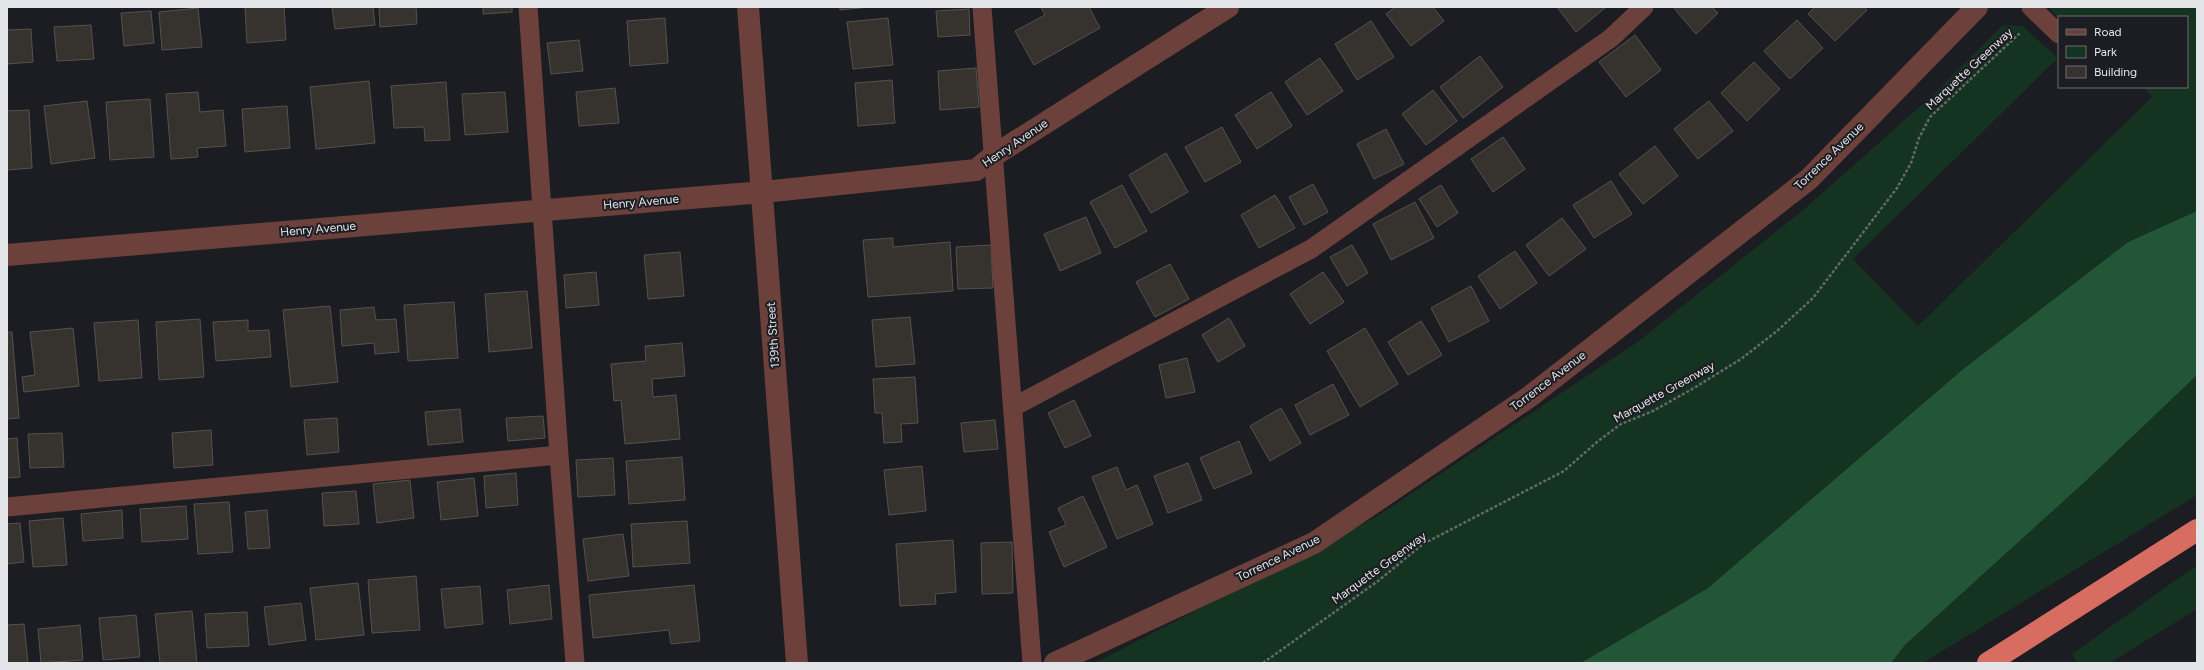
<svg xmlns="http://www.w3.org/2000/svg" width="2204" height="670" viewBox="0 0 2204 670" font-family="Figtree,sans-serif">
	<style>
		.green { fill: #143320 }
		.forest { fill: #225637 }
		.building { fill: #36322e; stroke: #56514d }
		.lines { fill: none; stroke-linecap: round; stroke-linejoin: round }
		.path { stroke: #67686c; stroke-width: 2.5; stroke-dasharray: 3 2; stroke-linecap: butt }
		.service { stroke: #6c403b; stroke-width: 19 }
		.minor { stroke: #6c403b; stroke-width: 22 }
		.motorway { stroke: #d76c60; stroke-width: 22 }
		.labels { text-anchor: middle; stroke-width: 4; stroke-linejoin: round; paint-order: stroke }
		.street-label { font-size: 12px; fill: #e4e5e8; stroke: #1c1d22 }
	</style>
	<rect width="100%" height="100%" fill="#1c1d22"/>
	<!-- green -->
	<path class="green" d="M2049 7H2197V211L2128 242 1962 370 1708 588 1581 663H1095L1376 517 1636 343 1803 210 1933 95 2003 25 2022 26 2058 58 1853 259 1918 326 2152 97 2143 87H2187V17H2059V19Z
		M2197 375V495L1923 663H1891L1905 645 2088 479Z
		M2197 565V609L2110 663H2077L2072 654Z"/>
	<!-- forest -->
	<path class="forest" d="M2197 211V375L2088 479 1905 645 1891 663H1581L1708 588 1962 370 2128 242Z"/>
	<!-- building -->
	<path class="building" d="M245 7H284L286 40 247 43Z
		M332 7H373L375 25 335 29Z
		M379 7H416L417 24 380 27Z
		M483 7H512V12L483 14Z
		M840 7H869L840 10Z
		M1041 7H1089L1100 28 1034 65 1015 31 1045 15Z
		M1395 7H1433L1444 21 1411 46 1386 14Z
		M1557 7H1606L1576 32Z
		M1673 7H1712L1718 13 1696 34Z
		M1815 7H1864L1867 10 1835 41 1808 14Z
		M198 8 202 47 162 50 159 12Z
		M969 9 970 35 938 37 936 11Z
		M151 11 154 43 124 46 121 13Z
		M665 18 668 63 630 66 627 21Z
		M888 18 893 65 853 69 847 22Z
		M1797 20 1823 48 1790 79 1764 51Z
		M1371 21 1394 57 1357 80 1335 44Z
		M91 25 94 59 57 61 54 27Z
		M31 29 33 62 7 64V30Z
		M1635 35 1661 70 1626 97 1599 62Z
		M579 40 583 71 551 74 547 43Z
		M1480 56 1503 87 1463 118 1440 87Z
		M1320 58 1343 91 1307 115 1285 82Z
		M1754 62 1780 89 1747 121 1721 93Z
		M976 68 979 107 940 110 938 71Z
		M892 80 895 123 858 126 855 83Z
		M369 81 375 143 316 149 310 87Z
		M446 82 450 140 425 141 424 127 394 128 391 86Z
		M615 88 619 123 579 126 576 92Z
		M1433 90 1457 121 1426 145 1402 114Z
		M198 92 200 112 223 110 226 146 197 148 198 157 171 159 166 94Z
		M505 92 508 132 465 135 462 94Z
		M1271 92 1292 126 1257 149 1235 115Z
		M150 99 154 157 110 160 106 102Z
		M87 101 95 158 51 164 44 106Z
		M1709 101 1733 131 1698 159 1674 129Z
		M287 106 290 148 245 152 242 109Z
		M29 110 32 168 7 170V111Z
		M1222 127 1241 162 1205 182 1185 147Z
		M1386 129 1404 164 1374 179 1357 144Z
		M1503 137 1525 169 1493 192 1471 159Z
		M1655 146 1678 176 1643 204 1619 174Z
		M1166 153 1188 192 1151 213 1129 175Z
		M1611 181 1632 214 1594 238 1573 205Z
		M1313 184 1328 212 1304 225 1289 197Z
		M1122 185 1147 231 1115 248 1090 202Z
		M1441 185 1458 213 1437 227 1419 199Z
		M1275 195 1295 228 1259 248 1241 215Z
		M1415 202 1434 238 1391 260 1373 224Z
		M1086 217 1101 253 1060 271 1044 234Z
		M1562 218 1586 249 1549 276 1526 245Z
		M893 238V247L950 242 953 291 868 297 863 240Z
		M991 245 993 288 958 289 956 247Z
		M1352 245 1368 273 1347 286 1330 257Z
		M1515 251 1537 283 1500 309 1478 276Z
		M680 252 684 296 648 299 644 255Z
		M1170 264 1189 299 1155 317 1136 282Z
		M596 272 599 305 566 308 564 275Z
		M1323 272 1344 302 1310 324 1290 294Z
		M1471 286 1489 321 1449 342 1431 308Z
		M527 291 532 348 489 352 485 294Z
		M454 302 458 358 408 361 404 305Z
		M330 306 338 382 291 387 283 310Z
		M374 307 376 320 396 319 399 352 375 354 374 343 342 346 340 310Z
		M910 317 915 364 876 367 872 320Z
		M1229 318 1245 346 1218 362 1202 335Z
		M200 319 204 377 159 380 156 322Z
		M138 320 142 378 99 381 94 323Z
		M248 320V331L269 330 271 357 216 361 213 322Z
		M1421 321 1442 355 1408 375 1388 342Z
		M73 328 79 386 24 392 22 377 35 375 30 332Z
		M1365 328 1398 384 1360 407 1327 351Z
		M7 332H12L19 418 7 419Z
		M682 343 685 376 652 379 653 397 676 395 680 439 625 444 621 400 614 401 611 364 646 361 645 346Z
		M1187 358 1195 392 1166 398 1159 365Z
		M915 377 918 423 901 424 902 442 884 443 882 413H875L873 379Z
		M1333 384 1349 415 1310 435 1295 405Z
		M1074 400 1091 436 1065 448 1048 413Z
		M1281 408 1301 443 1270 461 1250 426Z
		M460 409 463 442 428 445 425 412Z
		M543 416 545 438 508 441 506 418Z
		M337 418 339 452 307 455 304 420Z
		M995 420 998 449 964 452 961 423Z
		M211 430 213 465 174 468 172 433Z
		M62 433 64 467 30 468 28 434Z
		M17 438 20 477 7 478V439Z
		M1239 441 1252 473 1214 489 1200 458Z
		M682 457 685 500 629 504 626 461Z
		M613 458 615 495 578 497 576 460Z
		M1188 463 1202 500 1168 513 1154 476Z
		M922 466 926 511 889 515 884 470Z
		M1117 467 1126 490 1137 485 1153 524 1117 539 1092 477Z
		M516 473 518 505 486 508 484 476Z
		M474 478 478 516 441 520 437 482Z
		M410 480 414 518 377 523 373 484Z
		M356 491 359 524 324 526 322 493Z
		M1083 496 1107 547 1064 567 1049 532 1066 525 1058 508Z
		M229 502 233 552 198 554 194 504Z
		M186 506 188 539 142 542 140 509Z
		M122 510 123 538 83 541 81 514Z
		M267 510 270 548 248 549 245 512Z
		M63 518 67 565 33 567 29 521Z
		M687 521 690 563 633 567 631 524Z
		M20 523 24 562 7 564V524Z
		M623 534 629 576 588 581 583 539Z
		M953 540 956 592 935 594 936 604 900 606 896 544Z
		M1012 542 1013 593 982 594 981 543Z
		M416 576 420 630 372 633 368 580Z
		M358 583 364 635 316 640 310 588Z
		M549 585 552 619 510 624 507 590Z
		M694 585 700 641 671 644 669 630 593 638 589 595Z
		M480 586 483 624 445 628 441 589Z
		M301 603 306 640 269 645 264 607Z
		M192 611 197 663H160L155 614Z
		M247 612 249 646 207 648 205 614Z
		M136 615 140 657 103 660 99 618Z
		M24 624 28 663H7V625Z
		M80 625 83 660 41 663 38 629Z"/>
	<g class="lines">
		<!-- path -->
		<path class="path" d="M1263 663 1378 581 1423 544 1564 471 1597 442 1621 424 1653 411 1694 388 1741 359 1777 331 1813 298 1897 188 1911 163 1919 138 1930 117 2020 33"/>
		<!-- service -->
		<path class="service" d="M528 7 559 455 575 663
			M982 7 1032 663
			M2031 7 2059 34
			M1013 407 1311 249 1611 38 1644 7
			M7 507 559 455"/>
		<!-- minor -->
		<path class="minor" d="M748 7 797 663
			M7 255 763 192 976 170 993 156 1228 7
			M1055 663 1314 543 1529 397 1809 179 1977 7"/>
		<!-- motorway -->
		<path class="motorway" d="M1988 663 2197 530"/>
	</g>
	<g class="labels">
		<!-- street labels -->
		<g class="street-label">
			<text transform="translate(1969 69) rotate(-43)" y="4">Marquette Greenway</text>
			<text transform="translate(1015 143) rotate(-34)" y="4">Henry Avenue</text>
			<text transform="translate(1829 156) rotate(-44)" y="4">Torrence Avenue</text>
			<text transform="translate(641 202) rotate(-5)" y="4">Henry Avenue</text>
			<text transform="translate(318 229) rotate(-5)" y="4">Henry Avenue</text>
			<text transform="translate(773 335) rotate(-94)" y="4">139th Street</text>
			<text transform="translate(1548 381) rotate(-37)" y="4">Torrence Avenue</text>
			<text transform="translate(1664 392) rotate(-29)" y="4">Marquette Greenway</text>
			<text transform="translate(1278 558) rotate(-26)" y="4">Torrence Avenue</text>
			<text transform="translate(1379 568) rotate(-36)" y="4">Marquette Greenway</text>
		</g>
	</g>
	<!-- border -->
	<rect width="2204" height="670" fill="none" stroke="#e4e5e8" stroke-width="16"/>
	<!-- legend -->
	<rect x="2058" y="16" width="130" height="72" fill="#1c1d22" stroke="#6c6d71"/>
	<rect x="2066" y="29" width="20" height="6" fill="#6c403b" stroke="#6c6d71"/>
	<text x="2094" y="36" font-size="12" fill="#e4e5e8">Road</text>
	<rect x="2066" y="46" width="20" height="12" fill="#143320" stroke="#6c6d71"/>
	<text x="2094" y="56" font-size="12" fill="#e4e5e8">Park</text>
	<rect x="2066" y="66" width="20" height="12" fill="#36322e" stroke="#6c6d71"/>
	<text x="2094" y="76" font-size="12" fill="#e4e5e8">Building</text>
</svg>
